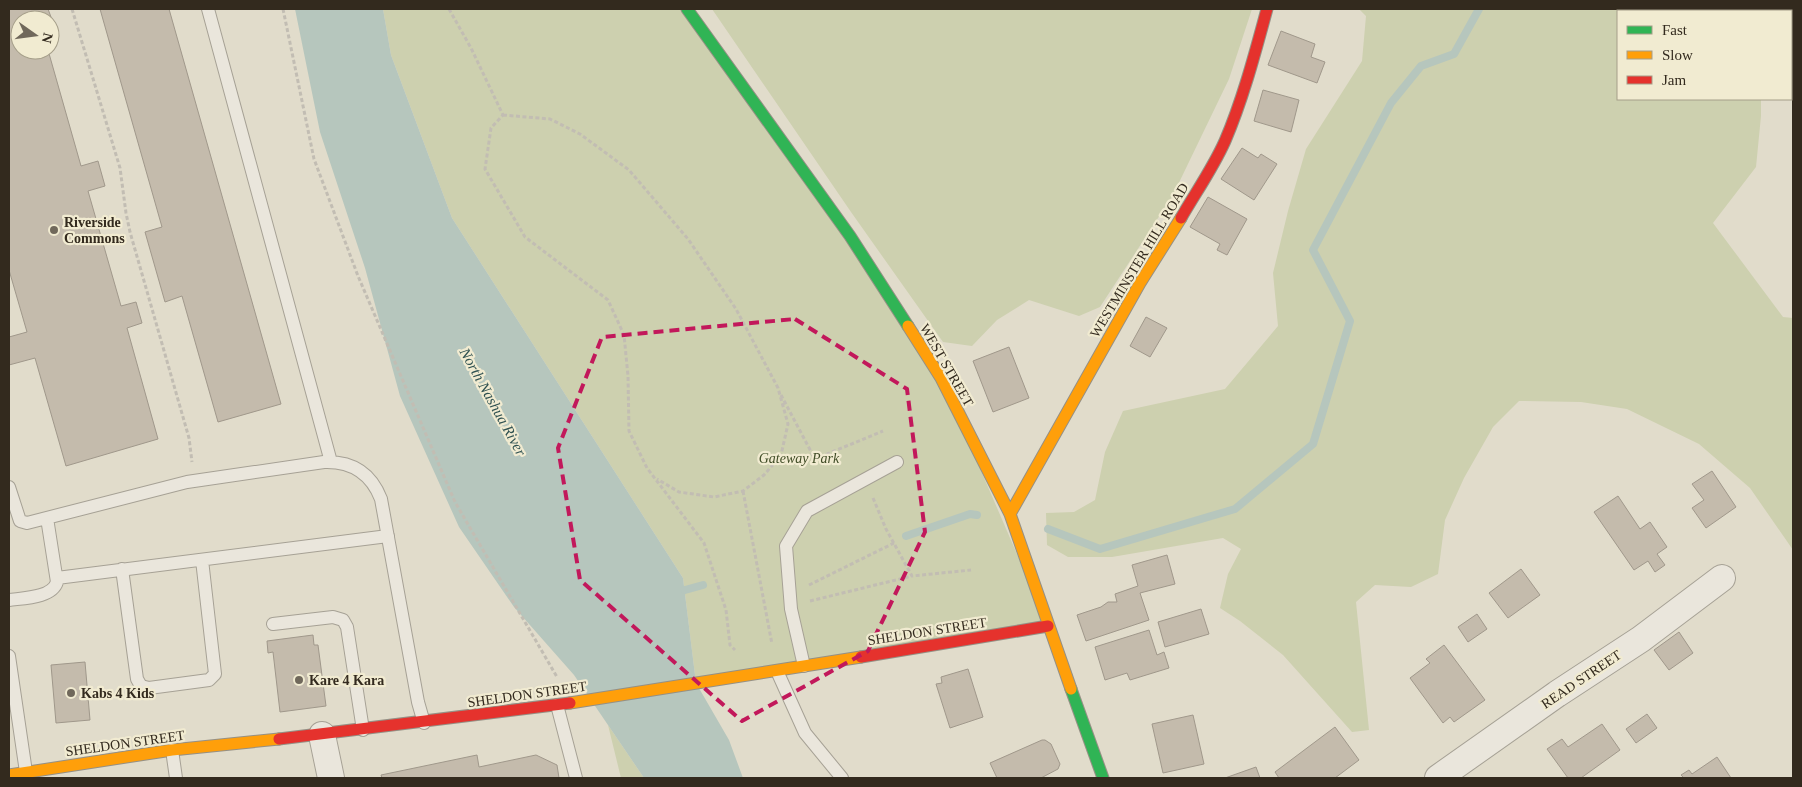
<svg xmlns="http://www.w3.org/2000/svg" width="1802" height="787" viewBox="0 0 1802 787" font-family="Georgia,serif">
	<style>
		.green { fill: #cdd0af }
		.water { fill: #b6c6bd }
		.lines { fill: none; stroke-linecap: round; stroke-linejoin: round }
		.stream { stroke: #b6c6bd; stroke-width: 8 }
		.building { fill: #c4bbac; stroke: #a0988b }
		.lane-casing { stroke: #a6a195; stroke-width: 14 }
		.street-casing { stroke: #a6a195; stroke-width: 28 }
		.fast-casing { stroke: #959085; stroke-width: 13 }
		.slow-casing { stroke: #959085; stroke-width: 13 }
		.jam-casing { stroke: #959085; stroke-width: 13 }
		.path { stroke: #c2bdb3; stroke-width: 3; stroke-dasharray: 4 2.5; stroke-linecap: butt }
		.lane { stroke: #eae6dc; stroke-width: 12 }
		.street { stroke: #eae6dc; stroke-width: 26 }
		.fast { stroke: #30b455; stroke-width: 11 }
		.slow { stroke: #ff9f0a; stroke-width: 11 }
		.jam { stroke: #e5322d; stroke-width: 11 }
		.marked { fill: none; stroke: #c2185b; stroke-width: 4; stroke-dasharray: 10 6; stroke-linejoin: round }
		.poi-dot { fill: #70685b; stroke: #f1ebd1; stroke-width: 2 }
		.labels { text-anchor: middle; stroke-width: 4.5; stroke-linejoin: round; paint-order: stroke }
		.poi-label { font-size: 14px; font-weight: bold; fill: #332a1e; stroke: #f1ebd1; text-anchor: start }
		.street-label { font-size: 14px; fill: #332a1e; stroke: #f1ebd1 }
		.park-label { font-size: 14px; font-style: italic; fill: #414d27; stroke: #f1ebd1 }
		.water-label { font-size: 15px; font-style: italic; fill: #2f5151; stroke: #f1ebd1 }
	</style>
	<rect width="100%" height="100%" fill="#e1dccb"/>
	<!-- green -->
	<path class="green" d="M383 9H687L941 378 1048 626 696 683 683 578 452 218 391 55Z
		M712 9H1252L1229 79 1173 195 1100 307 1079 316 1029 300 997 320 972 346 943 342 851 212Z
		M1359 9H1757V11H1618V99H1761V116L1756 167 1713 223 1783 317 1793 318V550L1750 488 1699 444 1627 409 1581 402 1519 401 1493 427 1464 478 1445 520 1438 574 1411 587 1375 585 1356 602 1369 730 1352 732 1283 655 1240 621 1220 608 1228 574 1241 549 1223 538 1112 557H1068L1047 545 1046 513 1074 512 1095 500 1105 452 1123 411 1225 389 1278 326 1273 273 1288 211 1306 149 1362 61 1366 16Z
		M608 725 644 778H621Z"/>
	<!-- water -->
	<path class="water" d="M295 9H383L391 55 452 218 683 578 696 683 729 740 743 778H644L574 675 514 607 459 527 400 396 365 268 320 132Z"/>
	<g class="lines">
		<!-- stream -->
		<path class="stream" d="M1048 529 1100 549 1235 509 1313 444 1350 321 1313 250 1391 103 1421 66 1454 54 1479 9
			M906 536 970 514 977 515
			M685 590 703 585"/>
	</g>
	<!-- building -->
	<path class="building" d="M9 9H48L51 17 39 20H20V50H48L81 166 98 161 105 186 88 191 121 306 136 302 142 323 127 328 158 439 66 466 35 358 9 365V337L27 332 9 270Z
		M100 9H169L281 404 218 422 182 296 165 302 145 232 162 227Z
		M1281 31 1315 44 1311 57 1325 62 1317 83 1268 65Z
		M1263 90 1299 100 1291 132 1254 121Z
		M1242 148 1258 158 1261 154 1277 164 1254 200 1221 179Z
		M1208 197 1247 219 1227 255 1217 250 1220 244 1190 227Z
		M1146 317 1167 328 1150 357 1130 346Z
		M1009 347 1029 398 993 412 973 361Z
		M1712 471 1736 507 1706 528 1692 508 1704 500 1692 484Z
		M1618 496 1640 529 1650 522 1667 547 1657 554 1665 565 1655 572 1648 561 1634 570 1594 512Z
		M1167 555 1175 584 1140 593 1149 620 1086 641 1077 615 1101 607 1108 602H1117L1115 594 1138 586 1132 565Z
		M1521 569 1540 595 1508 618 1489 593Z
		M1201 609 1209 634 1165 647 1158 622Z
		M1477 614 1487 629 1468 642 1458 627Z
		M1149 630 1157 655 1164 652 1169 668 1130 680 1127 673 1105 680 1095 647Z
		M1679 632 1693 653 1669 670 1654 650Z
		M313 635 314 645H318L326 706 280 712 273 652 268 653 267 641Z
		M1444 645 1485 700 1454 722 1450 717 1443 723 1410 678 1430 663 1426 659Z
		M85 662 90 720 56 723 51 665Z
		M968 669 983 717 950 728 936 684 942 683 941 677Z
		M1647 714 1657 728 1636 743 1626 729Z
		M1193 715 1204 764 1163 773 1152 724Z
		M1602 724 1620 750 1581 778H1568L1547 749 1562 739 1568 747Z
		M1335 727 1359 760 1335 778H1279L1275 772Z
		M1042 740H1045L1051 744 1060 764 1058 769 1041 778H997L990 763Z
		M477 755 479 767 536 755 557 765 559 778H382L381 775Z
		M1717 757 1731 778H1684L1681 775 1689 770 1692 774Z
		M1256 767 1260 778H1225Z"/>
	<g class="lines">
		<!-- lane casing -->
		<g class="lane-casing">
			<path id="lane" d="M208 9 331 462
				M9 487 20 521 27 523 187 482 324 462C352 461 371 473 381 499L418 702 424 723
				M122 569 137 679 141 686 149 688 209 680 215 674 202 560
				M57 578 388 536
				M9 600C23 598 52 598 57 582L47 518
				M273 624 333 617 343 620 347 627 363 730
				M9 656 26 772
				M804 666 791 609 786 546 807 511 897 462
				M777 671 805 733 842 778
				M557 705 576 778
				M172 750 176 778"/>
		</g>
		<!-- street casing -->
		<g class="street-casing">
			<path id="street" d="M322 735 331 778
				M1438 778 1557 694 1641 639 1722 578"/>
		</g>
		<!-- fast casing -->
		<g class="fast-casing">
			<path id="fast" d="M687 9 850 236 908 326
				M1071 689 1103 778"/>
		</g>
		<!-- slow casing -->
		<g class="slow-casing">
			<path id="slow" d="M908 326 941 378 1010 514 1071 689
				M1010 514 1140 283 1181 218
				M570 703 861 657
				M9 775 172 750 279 739"/>
		</g>
		<!-- jam casing -->
		<g class="jam-casing">
			<path id="jam" d="M1181 218C1196 192 1213 168 1225 141 1243 99 1255 53 1267 9
				M861 657 1048 626
				M279 739 570 703"/>
		</g>
		<!-- path -->
		<path class="path" d="M72 9 120 168 126 213 130 232 189 438 192 462
			M283 9 314 159 358 276 455 502 557 677
			M449 9 471 48 503 115 491 128 485 169 525 237 608 300 624 335 628 376 629 431 647 468 704 543 726 610 730 645 735 650
			M503 115 550 119 580 134 629 170 688 239 736 309 778 388 788 424 781 455 764 475 743 491 714 497 679 492 657 479
			M781 395 815 459 883 431
			M743 491 772 644
			M873 498 886 529 912 576 971 570
			M809 585 894 543
			M810 601 912 576"/>
		<!-- lane -->
		<use href="#lane" class="lane"/>
		<!-- street -->
		<use href="#street" class="street"/>
		<!-- fast -->
		<use href="#fast" class="fast"/>
		<!-- slow -->
		<use href="#slow" class="slow"/>
		<!-- jam -->
		<use href="#jam" class="jam"/>
	</g>
	<!-- marked area -->
	<path class="marked" d="M795 319 907 389 925 532 868 651 742 721 580 580 558 448 602 337Z"/>
	<!-- markers -->
	<g class="poi-dot">
		<circle cx="54" cy="230" r="5"/>
		<circle cx="299" cy="680" r="5"/>
		<circle cx="71" cy="693" r="5"/>
	</g>
	<g class="labels">
		<!-- poi labels -->
		<g class="poi-label">
			<text x="64" y="227">Riverside<tspan x="64" dy="16">Commons</tspan></text>
			<text x="309" y="685">Kare 4 Kara</text>
			<text x="81" y="698">Kabs 4 Kids</text>
		</g>
		<!-- street labels -->
		<g class="street-label">
			<text transform="translate(1139 260) rotate(-59)" y="5">WESTMINSTER HILL ROAD</text>
			<text transform="translate(947 365) rotate(60)" y="5">WEST STREET</text>
			<text transform="translate(927 631) rotate(-9)" y="5">SHELDON STREET</text>
			<text transform="translate(1581 679) rotate(-34)" y="5">READ STREET</text>
			<text transform="translate(527 694) rotate(-8)" y="5">SHELDON STREET</text>
			<text transform="translate(125 743) rotate(-8)" y="5">SHELDON STREET</text>
		</g>
		<!-- park labels -->
		<g class="park-label">
			<text x="799" y="463">Gateway Park</text>
		</g>
		<!-- water labels -->
		<g class="water-label">
			<text transform="translate(493 402) rotate(61)" y="5">North Nashua River</text>
		</g>
	</g>
	<!-- border -->
	<rect width="1802" height="787" fill="none" stroke="#332a1e" stroke-width="20"/>
	<!-- legend -->
	<rect x="1617" y="10" width="175" height="90" fill="#f1ebd1" stroke="#a59e89"/>
	<rect x="1627" y="26" width="25" height="8" fill="#30b455" stroke="#a59e89"/>
	<text x="1662" y="35" font-size="15" fill="#332a1e">Fast</text>
	<rect x="1627" y="51" width="25" height="8" fill="#ff9f0a" stroke="#a59e89"/>
	<text x="1662" y="60" font-size="15" fill="#332a1e">Slow</text>
	<rect x="1627" y="76" width="25" height="8" fill="#e5322d" stroke="#a59e89"/>
	<text x="1662" y="85" font-size="15" fill="#332a1e">Jam</text>
	<!-- north arrow -->
	<g transform="translate(35 35) rotate(104)"><circle r="24" fill="#f1ebd1" stroke="#a59e89"/>
	<path d="M0-4L9 19L0 12L-9 19Z" fill="#70685b"/>
	<text y="-8" font-size="14" font-weight="bold" text-anchor="middle" fill="#332a1e">N</text>
	</g>
</svg>
